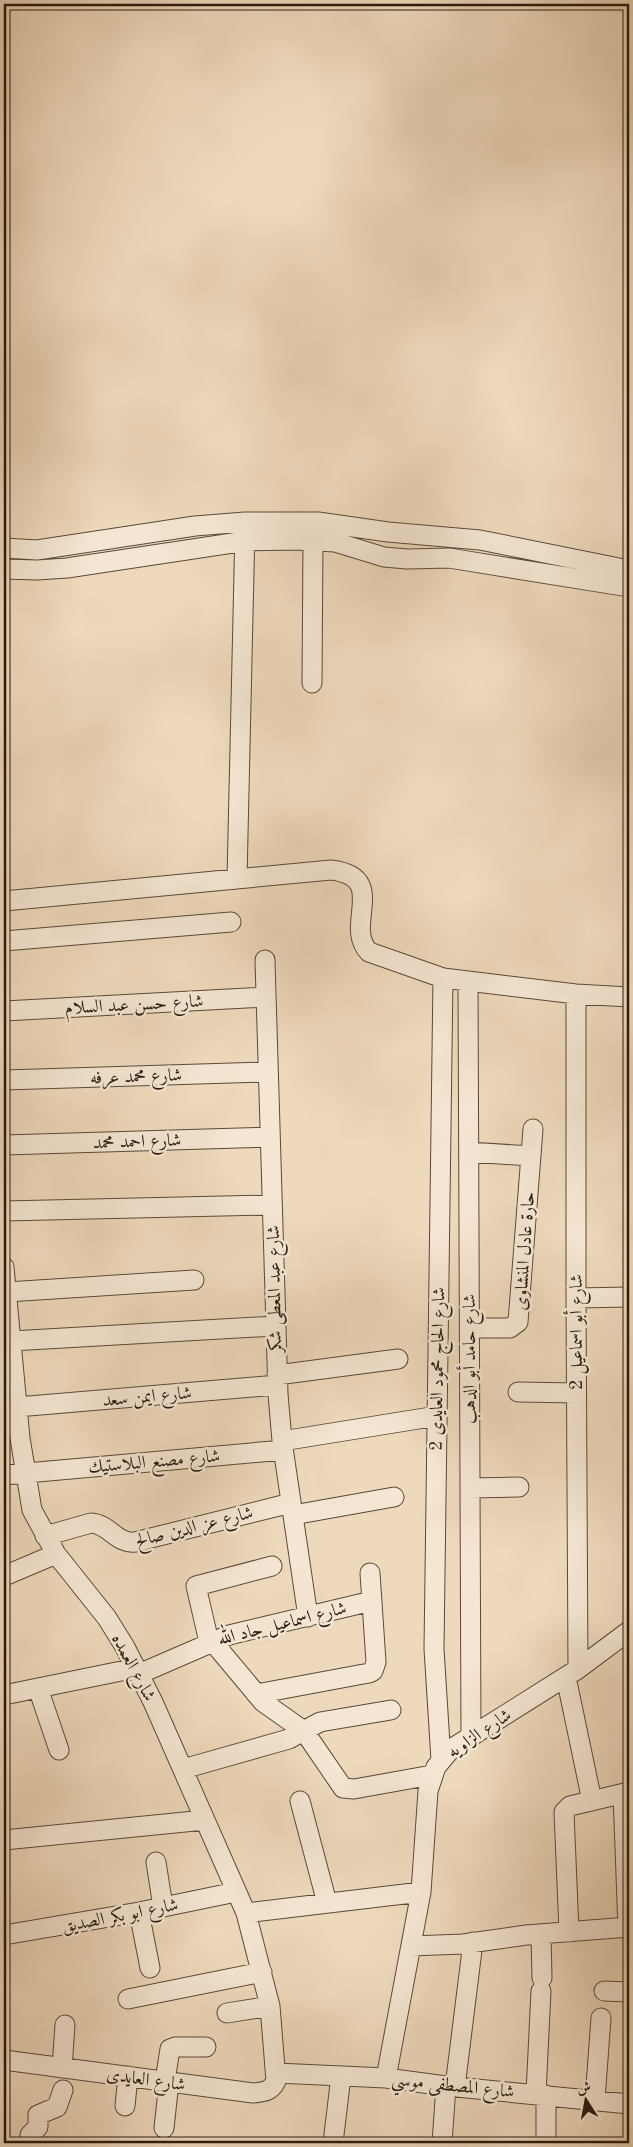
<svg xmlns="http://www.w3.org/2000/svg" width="633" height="2147" viewBox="0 0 633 2147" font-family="'Old Standard TT',Amiri,serif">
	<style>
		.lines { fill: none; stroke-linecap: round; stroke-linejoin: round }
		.minor-casing { stroke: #584a3b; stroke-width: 21 }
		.minor { stroke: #f5e6d3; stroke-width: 19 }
		.labels { text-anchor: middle; stroke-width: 5; stroke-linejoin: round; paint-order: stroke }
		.street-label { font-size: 18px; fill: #261b10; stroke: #f5e6d3 }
	</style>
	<rect width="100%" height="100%" fill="#efd9bc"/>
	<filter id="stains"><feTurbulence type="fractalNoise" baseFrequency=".004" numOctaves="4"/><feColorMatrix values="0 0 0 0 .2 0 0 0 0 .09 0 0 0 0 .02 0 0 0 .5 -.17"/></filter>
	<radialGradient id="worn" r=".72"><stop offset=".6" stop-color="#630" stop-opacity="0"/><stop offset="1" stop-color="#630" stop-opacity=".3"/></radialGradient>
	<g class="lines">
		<!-- minor casing -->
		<g class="minor-casing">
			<path id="minor" d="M4 548 37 550 195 526 245 522H318L388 532 480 540 629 570
				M4 569 37 570 67 568 246 541 295 540 335 542 384 557 407 559 449 558 629 587
				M312 683 313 541
				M237 879 245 528
				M4 901 331 870C390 877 343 926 369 952L443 978 576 994 629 997
				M4 941 231 922
				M265 960 278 1394 282 1441 308 1617
				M468 981 471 1737
				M576 994V1298L578 1669
				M4 1011 265 997
				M4 1080 268 1072
				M4 1145 270 1137
				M469 1152 531 1156
				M4 1211 272 1205
				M4 1267 20 1438 32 1510 56 1554 107 1618 125 1647 153 1702 246 1913 270 2006 276 2081C271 2091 265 2092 253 2093L4 2060
				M7 1292 194 1280
				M576 1298 629 1297
				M469 1328H510L518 1322 533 1129
				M11 1341 275 1326
				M277 1375 398 1359
				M518 1392 576 1393
				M17 1407 277 1385
				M282 1441 437 1416
				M4 1475 283 1450
				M470 1488 519 1487
				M293 1515 394 1497
				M45 1536 91 1523C110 1524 116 1544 135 1542L291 1503
				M4 1576 56 1554
				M212 1641 263 1702 304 1731 343 1788 354 1789 432 1775
				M209 1642 196 1586 272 1566
				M139 1674 229 1635 372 1601
				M566 1677 592 1801
				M256 1694 369 1673 373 1671 376 1662 370 1573
				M4 1695 38 1688
				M59 1750 38 1688 136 1668
				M441 1760 434 1649 443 978
				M183 1769 289 1739 320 1722 391 1710
				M623 1794 628 1928
				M300 1801 327 1903
				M4 1840 205 1820
				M156 1862 163 1907
				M139 1912 150 1968
				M246 1913 421 1892
				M569 1932 564 1812 570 1806 629 1792
				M541 1934 542 1978
				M4 1935 139 1912 236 1892
				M411 1946 463 1944 526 1935 629 1927
				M604 1991 629 1992
				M128 1999 262 1972
				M227 2013 270 2006
				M62 2068 65 2025
				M276 2073 386 2078 446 2086 629 2104
				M386 2078 421 1892 428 1791 436 1767 451 1749 578 1669 629 1631
				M165 2081 170 2049 175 2047H206
				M455 2087 473 1942
				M536 2094 541 1991
				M546 2095V2143
				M595 2100 601 2018
				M125 2106 128 2076
				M164 2128 169 2082
				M30 2143V2135L38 2127V2115L57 2107 63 2090
				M333 2143 341 2076
				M442 2143 446 2086"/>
		</g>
		<!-- minor -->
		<use href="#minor" class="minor"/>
	</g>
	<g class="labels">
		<!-- street labels -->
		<g class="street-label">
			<text transform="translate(134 1004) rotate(-3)" y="6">شارع حسن عبد السلام</text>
			<text transform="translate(136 1076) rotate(-2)" y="6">شارع محمد عرفه</text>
			<text transform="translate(137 1141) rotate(-2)" y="6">شارع احمد محمد</text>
			<text transform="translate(524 1251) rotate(-86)" y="6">حارة عادل المنشاوى</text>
			<text transform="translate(274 1289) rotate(-91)" y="6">شارع عبد المعطى شكر</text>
			<text transform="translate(576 1332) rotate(-90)" y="6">شارع أبو اسماعيل 2</text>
			<text transform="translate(469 1359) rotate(-90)" y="6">شارع حامد أبو الدهب</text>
			<text transform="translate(437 1369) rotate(-89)" y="6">شارع الحاج محمود العايدى 2</text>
			<text transform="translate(147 1396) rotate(-5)" y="6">شارع ايمن سعد</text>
			<text transform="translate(154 1461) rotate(-5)" y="6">شارع مصنع البلاستيك</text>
			<text transform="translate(194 1526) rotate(-14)" y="6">شارع عز الدين صالح</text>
			<text transform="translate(282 1623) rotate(-14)" y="6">شارع اسماعيل جاد الله</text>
			<text transform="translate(134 1667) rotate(62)" y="6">شارع العمده</text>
			<text transform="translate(479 1733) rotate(-34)" y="6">شارع الزاويه</text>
			<text transform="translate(120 1915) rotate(-11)" y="6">شارع ابو بكر الصديق</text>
			<text transform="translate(146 2079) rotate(8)" y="6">شارع العايدى</text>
			<text transform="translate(453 2085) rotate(6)" y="6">شارع المصطفى موسي</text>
		</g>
	</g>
	<!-- margin -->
	<rect width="633" height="2147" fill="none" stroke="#efd9bc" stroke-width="20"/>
	<rect x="5" y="5" width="623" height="2137" fill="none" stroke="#261b10" stroke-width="2.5"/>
	<rect x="10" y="10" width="613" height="2127" fill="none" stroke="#261b10"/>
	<!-- north arrow -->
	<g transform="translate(586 2100) rotate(349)" stroke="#f5e6d3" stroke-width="4" paint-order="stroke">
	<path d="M0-4L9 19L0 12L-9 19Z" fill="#261b10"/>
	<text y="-8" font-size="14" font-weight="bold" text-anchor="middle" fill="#261b10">ش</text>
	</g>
	<rect width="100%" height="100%" filter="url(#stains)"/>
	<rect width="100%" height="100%" fill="url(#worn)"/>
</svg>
